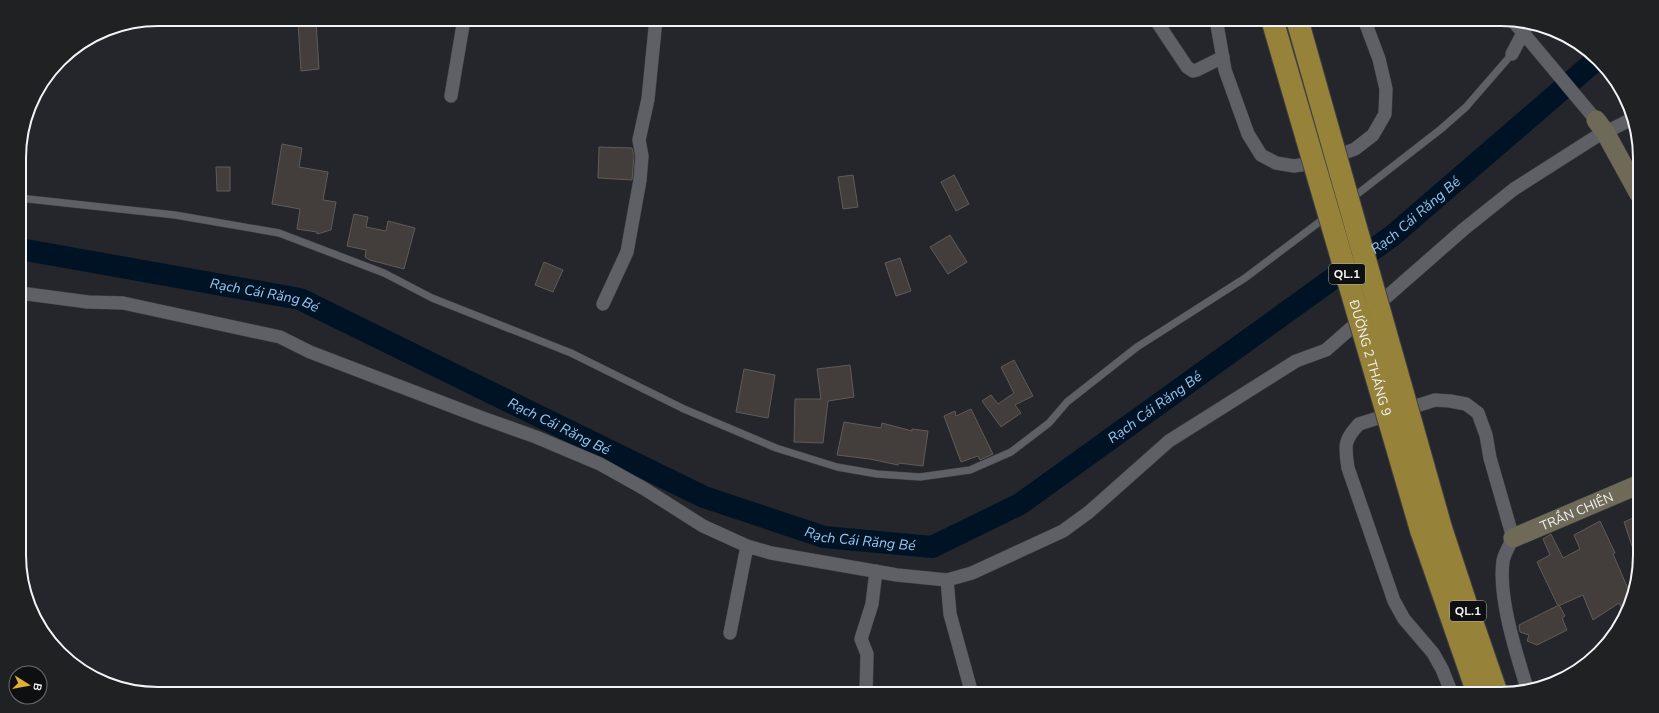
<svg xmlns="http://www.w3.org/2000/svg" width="1659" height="713" viewBox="0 0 1659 713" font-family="'Nunito Sans',sans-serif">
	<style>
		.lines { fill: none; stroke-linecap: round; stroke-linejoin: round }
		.river { stroke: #001325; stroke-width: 22 }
		.building { fill: #433e3b; stroke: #605b57 }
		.lane-casing { stroke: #404145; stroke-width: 8 }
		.street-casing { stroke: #404145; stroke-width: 14 }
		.secondary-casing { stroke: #404145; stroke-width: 20 }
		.highway-casing { stroke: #404145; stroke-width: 24 }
		.lane { stroke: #5e6065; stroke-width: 7 }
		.street { stroke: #5e6065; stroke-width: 13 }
		.secondary { stroke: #6f6a58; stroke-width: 19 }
		.highway { stroke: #968238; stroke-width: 22 }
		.highway-bridge-casing { stroke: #404145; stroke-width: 24; stroke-linecap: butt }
		.highway-bridge { stroke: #968238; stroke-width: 22 }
		.labels { text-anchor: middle; stroke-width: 3; stroke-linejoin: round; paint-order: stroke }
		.shield { fill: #0e0f11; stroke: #aeafb2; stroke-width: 1 }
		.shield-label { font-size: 12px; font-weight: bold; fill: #f3f4f7 }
		.street-label { font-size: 13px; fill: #f3f4f7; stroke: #0e0f11 }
		.water-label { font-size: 14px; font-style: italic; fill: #99c8f3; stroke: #0e0f11 }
		.rim { fill: none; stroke: #f3f4f7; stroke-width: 2 }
	</style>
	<rect width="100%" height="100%" fill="#24262b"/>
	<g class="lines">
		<!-- river -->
		<path class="river" id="s1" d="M20 249 300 299 704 497 824 537 932 547 1020 504 1392 236 1595 61"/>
	</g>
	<!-- building -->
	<path class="building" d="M316 21 319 69 301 71 298 22Z
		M282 144 302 148 299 167 328 172 323 200 336 202 331 230 317 234V232L297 229 300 209 272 204Z
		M599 147 632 148 634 156 632 180 598 178Z
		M216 167H230V191H217Z
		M853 175 858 207 843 209 838 177Z
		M954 175 969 204 956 211 941 182Z
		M354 214 368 217 366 227 386 231 388 221 415 228 404 269 370 260 365 257 366 250 347 246Z
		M950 235 967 262 948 274 930 247Z
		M900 258 911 291 896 296 885 263Z
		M544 262 563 270 553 292 535 285Z
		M1014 360 1033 396 1015 405 1021 413 1001 427 982 401 991 395 998 404 1014 393 1001 367Z
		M850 365 854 397 828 401 823 443 794 442 795 399H821L817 369Z
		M744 369 775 375 768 418 736 412Z
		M971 409 993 454 980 460 978 456 961 462 944 416 955 411 956 416Z
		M844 422 881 428 882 423 912 431V429L928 431 923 466 899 463 898 465 870 459 837 455Z
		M1633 518 1635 525 1640 522V555L1638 564 1624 522Z
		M1600 521 1615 553 1613 554 1632 598 1630 604 1622 609 1619 603 1593 620 1583 595 1558 606 1537 562 1550 555 1543 539 1551 534 1563 558 1580 549 1574 535Z
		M1559 605 1565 616 1562 618 1567 630 1537 645 1527 641 1529 635 1520 632 1519 625Z"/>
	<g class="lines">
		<!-- lane casing -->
		<g class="lane-casing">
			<path id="lane" d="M19 198 175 215 279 233 384 273 432 298 571 353 684 409 776 448 837 467 877 474 920 477 970 470 1011 452 1049 423 1067 402 1137 347 1245 278 1326 217
				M1351 199 1441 129 1466 107 1512 54"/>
		</g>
		<!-- street casing -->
		<g class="street-casing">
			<path id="street" d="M1155 19 1187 67 1193 71 1197 70 1223 57
				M1216 19 1225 70 1248 134 1261 155 1276 163 1294 166 1320 162 1355 149 1373 135 1385 114 1386 89 1379 59 1364 19
				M1514 22 1596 120
				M1512 54 1526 27
				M451 96 464 19
				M20 293 88 302 123 303 280 337 310 352 480 417 536 437 600 464 643 488 703 526 747 546 771 553 897 575 947 580 972 573 1063 531 1089 512 1169 441 1296 361 1326 350 1464 229 1514 189 1594 138 1630 120
				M603 304 627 252 640 180 642 156 639 140 648 99 656 19
				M947 580 950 614 972 694
				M730 633 747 546
				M866 694 867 654 861 639 872 604 876 571
				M1452 694 1442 669 1433 653 1404 619 1394 601 1348 468C1345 446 1343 441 1359 424L1435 400 1450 401 1466 404 1478 413 1486 435 1490 458 1513 538C1510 545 1504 554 1503 561 1498 597 1516 653 1527 688"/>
		</g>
		<!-- secondary casing -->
		<g class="secondary-casing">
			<g id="secondary">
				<path d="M1596 120 1605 132 1639 194"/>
				<path id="s2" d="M1513 538 1640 484"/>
			</g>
		</g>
		<!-- highway casing -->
		<g class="highway-casing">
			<path id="highway" d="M1441 528 1467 607 1497 694
				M1421 530 1478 694"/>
		</g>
		<!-- lane -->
		<use href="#lane" class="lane"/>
		<!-- street -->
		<use href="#street" class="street"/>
		<!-- secondary -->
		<use href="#secondary" class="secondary"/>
		<!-- highway -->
		<use href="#highway" class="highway"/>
		<!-- highway-bridge casing -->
		<g class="highway-bridge-casing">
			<g id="highway-bridge">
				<path id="s3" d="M1272 19 1421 530"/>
				<path d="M1297 19 1441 528"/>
			</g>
		</g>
		<!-- highway-bridge -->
		<use href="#highway-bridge" class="highway-bridge"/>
	</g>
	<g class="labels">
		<!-- shield labels -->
		<g class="shield">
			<rect x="1329" y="264" width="36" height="20" rx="3"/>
			<rect x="1450" y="601" width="36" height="20" rx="3"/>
		</g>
		<g class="shield-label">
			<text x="1347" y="278">QL.1</text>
			<text x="1468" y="615">QL.1</text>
		</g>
		<!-- street labels -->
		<g class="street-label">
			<text dy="5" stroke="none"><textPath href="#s3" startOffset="353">ĐƯỜNG 2 THÁNG 9</textPath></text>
			<text dy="5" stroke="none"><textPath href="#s2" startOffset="69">TRẦN CHIÊN</textPath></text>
		</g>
		<!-- water labels -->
		<g class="water-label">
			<text dy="5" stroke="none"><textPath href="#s1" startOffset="1557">Rạch Cái Răng Bé</textPath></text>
			<text dy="5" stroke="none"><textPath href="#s1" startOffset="249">Rạch Cái Răng Bé</textPath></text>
			<text dy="5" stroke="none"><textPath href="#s1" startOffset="1233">Rạch Cái Răng Bé</textPath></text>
			<text dy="5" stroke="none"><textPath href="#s1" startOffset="573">Rạch Cái Răng Bé</textPath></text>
			<text dy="5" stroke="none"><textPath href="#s1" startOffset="897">Rạch Cái Răng Bé</textPath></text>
		</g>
	</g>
	<!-- crop -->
	<path d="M0 0H1659V713H0ZM158 26H1501A132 132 0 0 1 1633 158V555A132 132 0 0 1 1501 687H158A132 132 0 0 1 26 555V158A132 132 0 0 1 158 26Z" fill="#202123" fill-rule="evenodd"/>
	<path class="rim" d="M158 26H1501A132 132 0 0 1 1633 158V555A132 132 0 0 1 1501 687H158A132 132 0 0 1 26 555V158A132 132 0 0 1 158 26Z"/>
	<!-- north arrow -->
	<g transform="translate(28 685) rotate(101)"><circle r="19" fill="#0e0f11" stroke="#6a6b6d"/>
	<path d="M0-3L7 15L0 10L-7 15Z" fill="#e1af34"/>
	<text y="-6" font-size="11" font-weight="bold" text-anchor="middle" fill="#f3f4f7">B</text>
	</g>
</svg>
